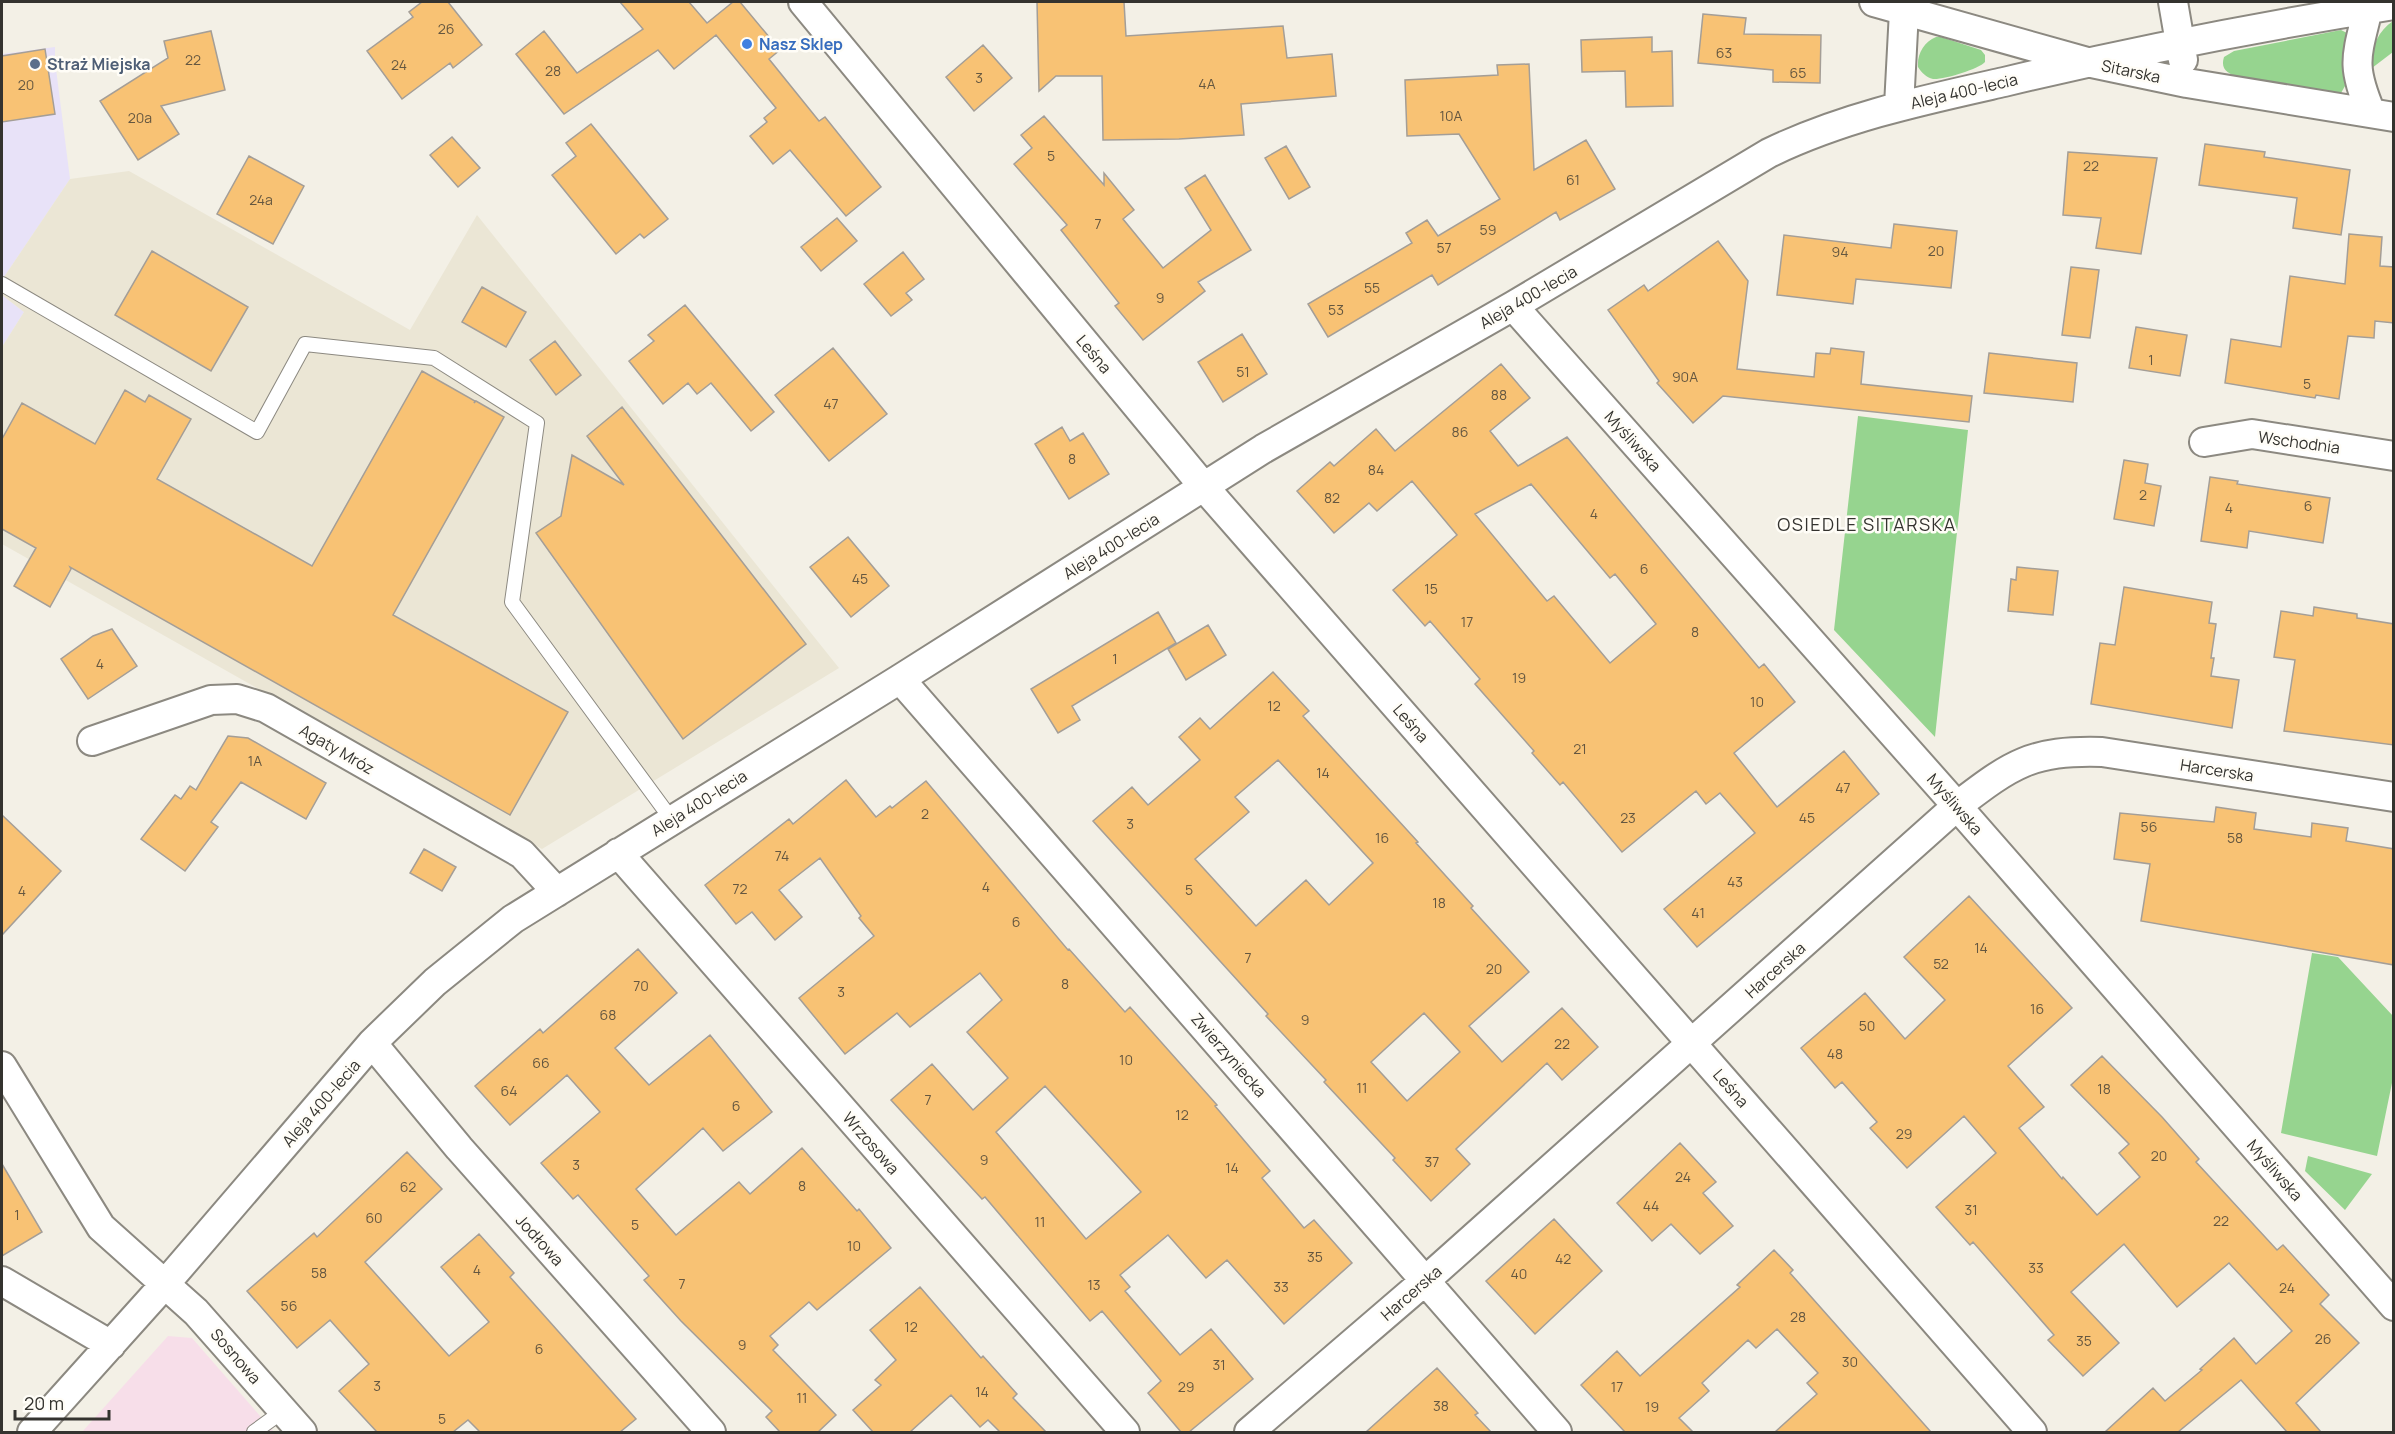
<svg xmlns="http://www.w3.org/2000/svg" width="2395" height="1434" viewBox="0 0 2395 1434" font-family="Manrope,sans-serif">
	<style>
		.commercial { fill: #e8e2f8 }
		.built { fill: #ebe6d5 }
		.education { fill: #f7dee9 }
		.green { fill: #96d48f }
		.building { fill: #f8c274; stroke: #a49e97; stroke-width: 1.5; fill-rule: evenodd }
		.lines { fill: none; stroke-linecap: round; stroke-linejoin: round }
		.lane-casing { stroke: #8c8981; stroke-width: 16 }
		.street-casing { stroke: #8c8981; stroke-width: 32 }
		.lane { stroke: #fff; stroke-width: 14 }
		.street { stroke: #fff; stroke-width: 28 }
		.shop-dot { fill: #3f7fe0; stroke: #fffdf7; stroke-width: 2 }
		.service-dot { fill: #5c6f8a; stroke: #fffdf7; stroke-width: 2 }
		.labels { text-anchor: middle; stroke-width: 5; stroke-linejoin: round; paint-order: stroke }
		.number-label { font-size: 14px; fill: #655740 }
		.shop-label { font-size: 16px; font-weight: bold; fill: #366cbe; stroke: #fffdf7; text-anchor: start }
		.service-label { font-size: 16px; font-weight: bold; fill: #4e5e75; stroke: #fffdf7; text-anchor: start }
		.street-label { font-size: 16px; fill: #34332f; stroke: #fffdf7 }
		.neighbourhood-label { font-size: 18px; letter-spacing: 1.5px; fill: #34332f; stroke: #fffdf7 }
	</style>
	<rect width="100%" height="100%" fill="#f3f0e6"/>
	<!-- commercial -->
	<path class="commercial" d="M55 47V61L70 179 2 280V54Z
		M2 295 24 312 2 347Z"/>
	<!-- built -->
	<path class="built" d="M129 171 410 330 477 215 839 668 542 849 2 544V347L24 312 2 295V280L70 179Z"/>
	<!-- education -->
	<path class="education" d="M168 1336 192 1338 274 1432H82Z"/>
	<!-- green -->
	<path class="green" d="M2393 21V52L2372 68C2371 48 2377 32 2393 21Z
		M2341 30 2347 33 2342 58 2345 86 2341 93 2239 78C2228 73 2220 70 2224 57L2234 51Z
		M1936 37H1941L1981 50 1985 55V62C1979 69 1943 80 1933 79 1926 77 1922 73 1918 67 1917 54 1924 42 1936 37Z
		M1858 416 1968 430 1935 737 1834 630Z
		M2312 953 2338 957 2393 1016V1078L2377 1156 2281 1133Z
		M2308 1156 2372 1174 2345 1210 2305 1171Z"/>
	<!-- building -->
	<path class="building" d="M422 2H448L482 45 453 68 450 63 402 99 367 51 413 17 409 12Z
		M620 2H689L707 23 733 2H740L780 50 769 59 819 121 825 117 881 187 846 216 790 150 773 164 750 136 767 122 764 118 776 108 716 35 674 69 658 50 564 114 516 54 544 31 577 73 643 29Z
		M1037 2H1124L1126 36 1283 26 1287 58 1332 54 1336 96 1241 104 1244 135 1179 139 1103 140 1102 76H1056L1039 91Z
		M1703 14 1746 18 1744 34 1821 35 1820 83 1773 82V70L1698 63Z
		M211 31 225 90 161 106 179 134 138 160 100 101 168 58 164 41Z
		M1652 37V52L1672 51 1673 106 1626 107 1625 71 1582 72 1581 40Z
		M983 45 1012 78 974 111 946 77Z
		M45 49 55 114 2 122V56Z
		M1529 64 1534 170 1586 140 1615 189 1560 220 1556 212 1438 285 1432 275 1328 337 1308 304 1412 243 1406 233 1427 220 1438 236 1500 199 1459 134 1407 136 1405 80 1498 75 1497 65Z
		M1044 116 1104 185V173L1134 210 1123 219 1163 268 1211 230 1185 188 1205 175 1251 250 1198 282 1205 291 1143 340 1115 306 1119 303 1061 230 1067 225 1014 164 1032 148 1021 135Z
		M591 124 668 219 644 238 640 234 616 254 552 175 576 156 566 143Z
		M452 137 480 168 458 187 430 155Z
		M2205 144 2265 152 2264 157 2350 170 2341 235 2293 228 2297 198 2199 185Z
		M1286 146 1310 187 1289 199 1265 158Z
		M2068 152 2157 158 2141 254 2096 248 2101 218 2063 215Z
		M249 156 304 186 273 244 217 214Z
		M837 218 857 241 821 271 801 247Z
		M1894 224 1957 231 1951 288 1856 279 1853 304 1777 295 1784 235 1891 248Z
		M2349 234 2382 237 2380 266 2394 267V323L2375 321 2374 338 2348 336 2339 399 2316 395 2315 398 2225 383 2231 339 2281 347 2290 276 2345 284Z
		M1718 241 1748 281 1737 369 1814 377 1816 353 1830 354 1831 348 1864 352 1861 384 1972 396 1969 422 1723 396 1693 423 1657 383 1659 381 1608 310 1644 285 1648 291Z
		M152 251 248 307 211 371 115 315Z
		M903 252 924 279 906 293 912 300 891 316 864 284Z
		M2071 267 2099 270 2090 338 2062 335Z
		M482 287 526 312 506 347 462 322Z
		M685 305 774 412 751 431 711 383 697 394 688 383 663 404 629 361 654 341 648 335Z
		M2136 327 2187 335 2180 376 2129 368Z
		M1242 334 1267 374 1223 402 1198 362Z
		M555 341 581 375 556 395 530 360Z
		M833 348 887 414 829 461 775 395Z
		M1989 353 2077 363 2073 402 1984 393Z
		M1501 364 1530 398 1490 431 1518 466 1567 437 1759 668 1764 664 1795 702 1734 753 1777 807 1844 751 1879 794 1697 947 1664 909 1755 833 1720 793 1706 804 1696 791 1622 852 1563 782 1560 785 1532 753 1534 751 1475 684 1480 679 1430 621 1425 626 1393 590 1457 535 1412 481 1377 511 1369 503 1334 533 1297 491 1330 462 1334 466 1376 429 1395 451ZM1531 484 1610 578 1615 574 1656 624 1610 663 1554 596 1547 601 1475 514Z
		M422 371 475 401 474 403 476 401 504 417 393 615 568 712 510 815 70 567 71 569 50 607 14 586 36 548 2 529V439L22 403 95 444 125 390 145 402 149 395 191 419 157 479 312 566Z
		M622 407 806 644 683 739 536 533 561 516 572 455 624 485 587 436Z
		M1062 427 1070 441 1083 433 1109 474 1069 499 1035 444Z
		M2124 460 2148 464 2145 483 2161 486 2154 526 2114 519Z
		M2210 477 2238 481 2237 484 2330 498 2323 543 2249 531 2247 548 2201 541Z
		M848 537 889 586 851 617 810 567Z
		M2017 567 2058 571 2053 615 2008 611 2011 579 2016 580Z
		M2124 587 2212 602 2209 623 2216 624 2211 658H2214L2211 676 2239 680 2232 728 2091 704 2100 643 2115 645Z
		M2314 607 2357 614V618L2394 624V745L2284 731 2295 660 2274 657 2281 611 2313 616Z
		M1158 612 1176 643 1072 706 1080 720 1058 733 1031 689Z
		M1208 625 1226 655 1186 680 1168 649Z
		M112 629 137 666 88 699 61 659 93 636Z
		M1273 672 1309 711 1303 716 1418 842 1416 843 1473 906 1471 908 1529 972 1469 1026 1502 1062 1562 1008 1598 1047 1562 1080 1547 1063 1456 1149 1470 1164 1431 1201 1393 1160 1395 1158 1324 1082 1326 1080 1266 1016 1268 1014 1093 821 1132 787 1148 805 1200 760 1179 737 1200 718 1210 729ZM1278 760 1373 863 1329 905 1306 880 1256 926 1195 859 1249 812 1235 797ZM1424 1013 1460 1052 1407 1101 1371 1062Z
		M228 736 248 738 326 783 306 819 241 782 211 822 218 827 185 871 141 839 175 795 181 799 190 786 196 790Z
		M846 780 876 817 890 806 892 808 926 781 1068 950 1069 949 1125 1012 1130 1007 1217 1105 1215 1106 1270 1171 1262 1178 1304 1228 1314 1220 1352 1263 1284 1324 1227 1260 1206 1278 1168 1235 1120 1275 1130 1287 1125 1291 1180 1355 1211 1329 1253 1379 1189 1432H1181L1148 1393 1161 1381 1102 1311 1090 1321 985 1197 982 1199 891 1100 932 1064 973 1110 1008 1078 967 1032 1002 1000 980 973 910 1027 897 1013 845 1054 799 998 874 936 859 918 861 916 820 858 779 890 802 917 775 940 752 912 736 924 705 885 789 819 793 824ZM1045 1086 1141 1192 1086 1239 996 1132Z
		M2216 807 2256 813 2254 829 2311 837 2312 823 2348 828 2346 841 2394 849V965L2141 921 2150 864 2114 859 2120 813 2214 822Z
		M2 815 61 871 2 935Z
		M424 849 456 867 442 891 410 873Z
		M1969 896 2072 1008 2008 1066 2044 1107 2019 1128 2062 1179 2063 1177 2097 1215 2140 1177 2119 1153 2129 1144 2071 1085 2102 1056 2162 1117 2199 1159 2196 1162 2277 1250 2283 1245 2329 1295 2320 1304 2359 1343 2296 1403 2321 1432H2287L2241 1380 2178 1432H2105L2153 1388 2165 1401 2202 1370 2200 1369 2234 1338 2256 1364 2292 1331 2229 1263 2177 1307 2124 1244 2071 1292 2119 1343 2083 1376 2048 1340 2054 1335 1973 1242 1970 1245 1936 1207 1996 1153 1964 1116 1907 1168 1870 1128 1877 1122 1842 1082 1835 1088 1801 1048 1865 993 1905 1039 1945 1000 1904 957Z
		M638 949 677 993 615 1048 649 1085 710 1035 772 1112 723 1151 703 1128 636 1189 676 1235 739 1182 750 1194 802 1148 857 1211 859 1209 891 1248 817 1310 809 1302 770 1336 778 1345 773 1350 836 1415 818 1432H780L766 1417 772 1411 681 1321 644 1280 649 1276 578 1195 573 1199 541 1163 600 1112 567 1075 510 1125 475 1086 540 1029 543 1033Z
		M1680 1143 1716 1182 1703 1193 1733 1226 1700 1254 1671 1224 1652 1241 1617 1203Z
		M407 1152 442 1189 365 1262 449 1356 489 1322 441 1267 479 1234 514 1273 510 1277 636 1419 620 1432H480L468 1420 453 1432H377L339 1391 369 1364 330 1320 297 1348 247 1291 314 1233 317 1237Z
		M2 1164 42 1232 2 1256Z
		M1554 1219 1602 1271 1535 1334 1486 1281Z
		M1774 1250 1793 1270 1790 1273 1931 1432H1775L1817 1394 1807 1383 1818 1373 1777 1329 1756 1348 1748 1340 1702 1383 1709 1391 1679 1418 1693 1432H1625L1581 1385 1617 1351 1640 1376 1740 1287 1737 1285Z
		M920 1287 981 1358 983 1356 1017 1394 1013 1398 1046 1432H1000L988 1420 980 1427 951 1395 910 1432H873L853 1410 881 1385 875 1380 896 1360 870 1330Z
		M1437 1368 1478 1413 1475 1415 1491 1432H1366Z"/>
	<g class="lines">
		<!-- lane casing -->
		<g class="lane-casing">
			<path id="lane" d="M2 284 257 432 305 344 434 358 537 423 512 602 672 820
				M254 1432 283 1411"/>
		</g>
		<!-- street casing -->
		<g class="street-casing">
			<path id="street" d="M803 2 1204 487 2032 1432
				M1874 2 2087 62 2187 83 2394 117
				M2173 2 2183 60
				M2368 9C2356 58 2351 65 2371 113
				M1899 106 1904 11 1902 2
				M1513 306 1957 806 2394 1306
				M2204 442 2252 434 2394 456
				M900 679 1557 1432
				M92 741 211 700 237 699 266 708 522 854 557 892
				M618 853 1125 1432
				M372 1043 459 1148 711 1432
				M2 1066 101 1227 196 1312 302 1432
				M2 1281 111 1345
				M32 1432 165 1284 372 1043 435 982 513 919 900 679 1263 449 1513 306 1769 153C1843 117 1924 100 2004 82 2133 51 2263 26 2394 5
				M1249 1432 1426 1280 1957 806C2012 764 2031 750 2102 752L2394 797"/>
		</g>
		<!-- lane -->
		<use href="#lane" class="lane"/>
		<!-- street -->
		<use href="#street" class="street"/>
	</g>
	<!-- markers -->
	<circle class="shop-dot" cx="747" cy="44" r="6"/>
	<circle class="service-dot" cx="35" cy="64" r="6"/>
	<g class="labels">
		<!-- number labels -->
		<g class="number-label">
			<text x="446" y="34">26</text>
			<text x="1724" y="58">63</text>
			<text x="193" y="65">22</text>
			<text x="399" y="70">24</text>
			<text x="553" y="76">28</text>
			<text x="1798" y="78">65</text>
			<text x="979" y="83">3</text>
			<text x="1207" y="89">4A</text>
			<text x="26" y="90">20</text>
			<text x="1451" y="121">10A</text>
			<text x="140" y="123">20a</text>
			<text x="1051" y="161">5</text>
			<text x="2091" y="171">22</text>
			<text x="1573" y="185">61</text>
			<text x="261" y="205">24a</text>
			<text x="1098" y="229">7</text>
			<text x="1488" y="235">59</text>
			<text x="1444" y="253">57</text>
			<text x="1936" y="256">20</text>
			<text x="1840" y="257">94</text>
			<text x="1372" y="293">55</text>
			<text x="1160" y="303">9</text>
			<text x="1336" y="315">53</text>
			<text x="2151" y="365">1</text>
			<text x="1243" y="377">51</text>
			<text x="1685" y="382">90A</text>
			<text x="2307" y="389">5</text>
			<text x="1499" y="400">88</text>
			<text x="831" y="409">47</text>
			<text x="1460" y="437">86</text>
			<text x="1072" y="464">8</text>
			<text x="1376" y="475">84</text>
			<text x="2143" y="500">2</text>
			<text x="1332" y="503">82</text>
			<text x="2308" y="511">6</text>
			<text x="2229" y="513">4</text>
			<text x="1594" y="519">4</text>
			<text x="1644" y="574">6</text>
			<text x="860" y="584">45</text>
			<text x="1431" y="594">15</text>
			<text x="1467" y="627">17</text>
			<text x="1695" y="637">8</text>
			<text x="1115" y="664">1</text>
			<text x="100" y="669">4</text>
			<text x="1519" y="683">19</text>
			<text x="1757" y="707">10</text>
			<text x="1274" y="711">12</text>
			<text x="1580" y="754">21</text>
			<text x="255" y="766">1A</text>
			<text x="1323" y="778">14</text>
			<text x="1843" y="793">47</text>
			<text x="925" y="819">2</text>
			<text x="1628" y="823">23</text>
			<text x="1807" y="823">45</text>
			<text x="1130" y="829">3</text>
			<text x="2149" y="832">56</text>
			<text x="1382" y="843">16</text>
			<text x="2235" y="843">58</text>
			<text x="782" y="861">74</text>
			<text x="1735" y="887">43</text>
			<text x="986" y="892">4</text>
			<text x="740" y="894">72</text>
			<text x="1189" y="895">5</text>
			<text x="22" y="896">4</text>
			<text x="1439" y="908">18</text>
			<text x="1698" y="918">41</text>
			<text x="1016" y="927">6</text>
			<text x="1981" y="953">14</text>
			<text x="1248" y="963">7</text>
			<text x="1941" y="969">52</text>
			<text x="1494" y="974">20</text>
			<text x="1065" y="989">8</text>
			<text x="641" y="991">70</text>
			<text x="841" y="997">3</text>
			<text x="2037" y="1014">16</text>
			<text x="608" y="1020">68</text>
			<text x="1305" y="1025">9</text>
			<text x="1867" y="1031">50</text>
			<text x="1562" y="1049">22</text>
			<text x="1835" y="1059">48</text>
			<text x="1126" y="1065">10</text>
			<text x="541" y="1068">66</text>
			<text x="1362" y="1093">11</text>
			<text x="2104" y="1094">18</text>
			<text x="509" y="1096">64</text>
			<text x="928" y="1105">7</text>
			<text x="736" y="1111">6</text>
			<text x="1182" y="1120">12</text>
			<text x="1904" y="1139">29</text>
			<text x="2159" y="1161">20</text>
			<text x="984" y="1165">9</text>
			<text x="1432" y="1167">37</text>
			<text x="576" y="1170">3</text>
			<text x="1232" y="1173">14</text>
			<text x="1683" y="1182">24</text>
			<text x="802" y="1191">8</text>
			<text x="408" y="1192">62</text>
			<text x="1651" y="1211">44</text>
			<text x="1971" y="1215">31</text>
			<text x="17" y="1220">1</text>
			<text x="374" y="1223">60</text>
			<text x="2221" y="1226">22</text>
			<text x="1040" y="1227">11</text>
			<text x="635" y="1230">5</text>
			<text x="854" y="1251">10</text>
			<text x="1315" y="1262">35</text>
			<text x="1563" y="1264">42</text>
			<text x="2036" y="1273">33</text>
			<text x="477" y="1275">4</text>
			<text x="319" y="1278">58</text>
			<text x="1519" y="1279">40</text>
			<text x="682" y="1289">7</text>
			<text x="1094" y="1290">13</text>
			<text x="1281" y="1292">33</text>
			<text x="2287" y="1293">24</text>
			<text x="289" y="1311">56</text>
			<text x="1798" y="1322">28</text>
			<text x="911" y="1332">12</text>
			<text x="2323" y="1344">26</text>
			<text x="2084" y="1346">35</text>
			<text x="742" y="1350">9</text>
			<text x="539" y="1354">6</text>
			<text x="1850" y="1367">30</text>
			<text x="1219" y="1370">31</text>
			<text x="377" y="1391">3</text>
			<text x="1186" y="1392">29</text>
			<text x="1617" y="1392">17</text>
			<text x="982" y="1397">14</text>
			<text x="802" y="1403">11</text>
			<text x="1441" y="1411">38</text>
			<text x="1652" y="1412">19</text>
			<text x="442" y="1424">5</text>
		</g>
		<!-- shop labels -->
		<g class="shop-label">
			<text x="759" y="50">Nasz Sklep</text>
		</g>
		<!-- service labels -->
		<g class="service-label">
			<text x="47" y="70">Straż Miejska</text>
		</g>
		<!-- street labels -->
		<g class="street-label">
			<text transform="translate(2131 71) rotate(12)" y="6">Sitarska</text>
			<text transform="translate(1964 91) rotate(-13)" y="6">Aleja 400-lecia</text>
			<text transform="translate(1528 297) rotate(-30)" y="6">Aleja 400-lecia</text>
			<text transform="translate(1094 354) rotate(50)" y="6">Leśna</text>
			<text transform="translate(1633 441) rotate(48)" y="6">Myśliwska</text>
			<text transform="translate(2299 442) rotate(8)" y="6">Wschodnia</text>
			<text transform="translate(1111 546) rotate(-32)" y="6">Aleja 400-lecia</text>
			<text transform="translate(1411 723) rotate(49)" y="6">Leśna</text>
			<text transform="translate(337 749) rotate(30)" y="6">Agaty Mróz</text>
			<text transform="translate(2217 770) rotate(9)" y="6">Harcerska</text>
			<text transform="translate(699 803) rotate(-32)" y="6">Aleja 400-lecia</text>
			<text transform="translate(1955 804) rotate(49)" y="6">Myśliwska</text>
			<text transform="translate(1775 970) rotate(-42)" y="6">Harcerska</text>
			<text transform="translate(1229 1055) rotate(49)" y="6">Zwierzyniecka</text>
			<text transform="translate(1731 1088) rotate(49)" y="6">Leśna</text>
			<text transform="translate(321 1103) rotate(-49)" y="6">Aleja 400-lecia</text>
			<text transform="translate(871 1143) rotate(49)" y="6">Wrzosowa</text>
			<text transform="translate(2275 1170) rotate(49)" y="6">Myśliwska</text>
			<text transform="translate(540 1240) rotate(48)" y="6">Jodłowa</text>
			<text transform="translate(1411 1293) rotate(-41)" y="6">Harcerska</text>
			<text transform="translate(236 1356) rotate(49)" y="6">Sosnowa</text>
		</g>
		<!-- neighbourhood labels -->
		<g class="neighbourhood-label">
			<text x="1867" y="531">OSIEDLE SITARSKA</text>
		</g>
	</g>
	<!-- border -->
	<rect width="2395" height="1434" fill="none" stroke="#34332f" stroke-width="6"/>
	<!-- scale -->
	<path d="M15 1410v9h94v-9" fill="none" stroke="#34332f" stroke-width="3"/>
	<text x="24" y="1410" font-size="18" fill="#34332f" stroke="#fffdf7" stroke-width="4.5" paint-order="stroke">20 m</text>
</svg>
